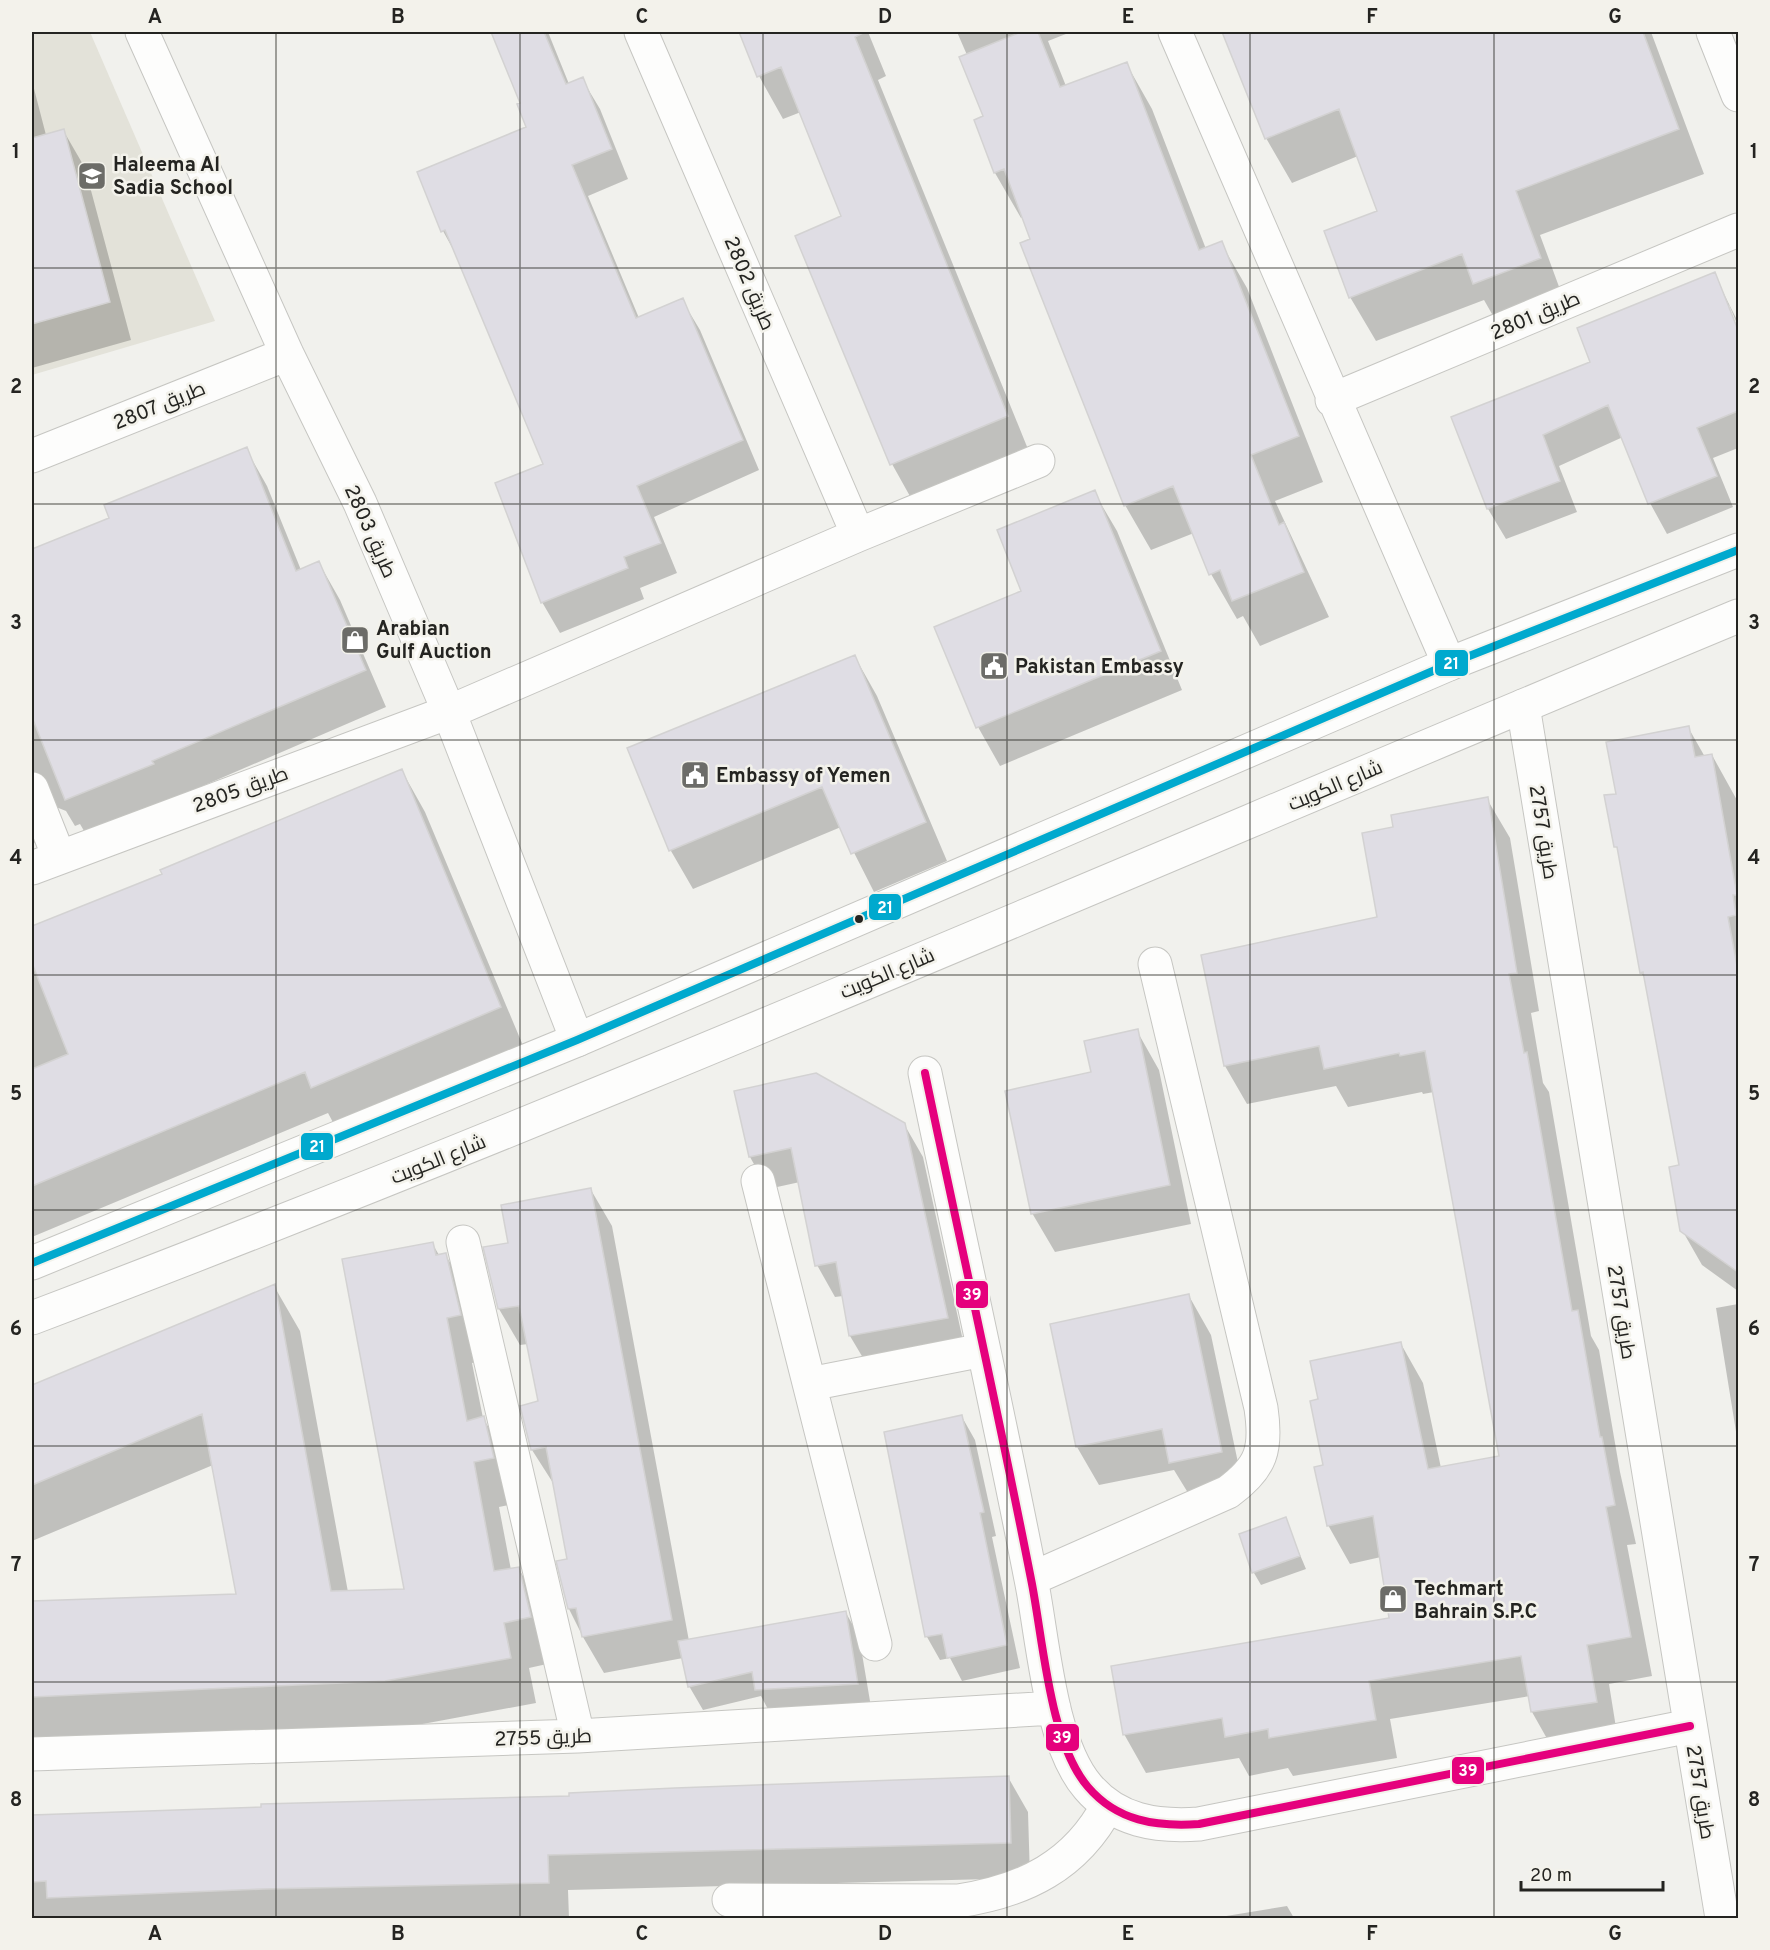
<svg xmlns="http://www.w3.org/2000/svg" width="1770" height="1950" viewBox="0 0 1770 1950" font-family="Overpass,Cairo,sans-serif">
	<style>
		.built { fill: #e3e2d9 }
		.shadow { fill: #0003 }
		.building { fill: #dfdde4; stroke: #d3d2d2; stroke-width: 1.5 }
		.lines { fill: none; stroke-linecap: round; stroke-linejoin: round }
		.minor-casing { stroke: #c6c6c2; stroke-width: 35 }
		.secondary-casing { stroke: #c6c6c2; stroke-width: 35 }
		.minor { stroke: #fdfdfc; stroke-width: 33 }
		.secondary { stroke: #fdfdfc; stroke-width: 33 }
		.bus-1-casing { stroke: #f3f2eb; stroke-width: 12 }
		.bus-2-casing { stroke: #f3f2eb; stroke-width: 12 }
		.bus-1 { stroke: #e5007d; stroke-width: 8 }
		.bus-2 { stroke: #00a9ce; stroke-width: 8 }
		.grid { fill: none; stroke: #242421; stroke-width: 1.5; stroke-opacity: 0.55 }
		.bus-dot { fill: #242421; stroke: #f3f2eb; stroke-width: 2 }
		.labels { text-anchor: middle; stroke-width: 5; stroke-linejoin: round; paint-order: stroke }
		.poi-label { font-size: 20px; font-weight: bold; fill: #242421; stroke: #f3f2eb; text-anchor: start }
		.street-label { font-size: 20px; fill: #242421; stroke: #f3f2eb }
		.line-badge { stroke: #f3f2eb; stroke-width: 2 }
		.badge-label { font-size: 16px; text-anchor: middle; font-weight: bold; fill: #fff }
		.neatline { fill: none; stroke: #242421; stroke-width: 2 }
		.grid-label { font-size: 20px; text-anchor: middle; font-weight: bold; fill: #242421 }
	</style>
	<rect width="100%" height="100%" fill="#f1f1ed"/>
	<!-- built -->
	<path class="built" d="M32 32H90L215 321 32 375Z"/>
	<!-- shadow -->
	<path class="shadow" d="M493 32H548L569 84 582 79 600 109 628 179 588 196 639 318 682 300 700 330 759 470 654 517 677 573 640 588 644 599 560 633 542 602 545 464 460 262 443 231 419 173 528 128 522 104Z
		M740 32H868L886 76 878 80 1032 459 916 507 892 464 797 236 843 217 801 112 783 119 759 76Z
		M957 32H1071L1048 41 1066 86 1126 63 1152 109 1206 249 1221 243 1247 288 1323 482 1275 501 1329 617 1260 646 1243 616 1237 619 1211 574 1194 533 1151 550 1125 505 1023 217 1021 218 995 173 976 121 985 117 967 55Z
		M1224 32H1651L1704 174 1540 235 1565 303 1500 328 1484 300 1376 341 1350 297 1379 211 1358 156 1292 183 1266 138Z
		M32 81 46 135 63 130 85 168 131 340 32 368Z
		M1714 274 1738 322V326L1729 305H1726L1738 334V448L1713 458 1733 507 1667 534 1650 503 1623 437 1559 466 1577 512 1506 539 1488 509 1453 418 1592 362Z
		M246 449 267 486 301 570 319 563 340 600 386 707 87 836 80 824 75 826 66 811 56 807 38 841 32 844V551L111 519Z
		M1094 492 1117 531 1182 690 1000 766 978 727 936 628 1023 591Z
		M855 657 877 696 947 861 874 892 841 827 693 889 671 851 629 749Z
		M1688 727 1705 757 1712 755 1738 802V1154H1736L1738 1155V1291L1702 1265 1682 1230 1680 1166 1646 981 1641 972 1619 852 1616 846 1618 795Z
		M402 771 425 812 524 1048 336 1128 328 1113 32 1237V927L164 875Z
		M1487 799 1510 838 1539 1011 1531 1013 1543 1083 1549 1092 1591 1336 1599 1350 1620 1472 1636 1544 1627 1545 1652 1676 1609 1684 1618 1740 1554 1751 1532 1712 1530 1696 1390 1719 1397 1758 1293 1776 1288 1768 1249 1776 1239 1758 1146 1773 1124 1734 1391 1620 1381 1557 1350 1564 1328 1525 1320 1400 1401 1344 1423 1383 1441 1468 1501 1457 1434 1092 1423 1094 1422 1092 1348 1107 1336 1086 1247 1104 1225 1066 1379 918 1395 828Z
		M1137 1031 1159 1070 1191 1224 1055 1252 1032 1213 1093 1073Z
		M736 1092 904 1124 923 1157 965 1350 869 1368 850 1336 843 1296 835 1297 817 1265 800 1182 768 1189 750 1157Z
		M591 1190 612 1226 689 1641 846 1613 859 1636 871 1707 770 1713 761 1696 703 1710 689 1686 683 1658 604 1673 583 1637 569 1609V1560L555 1486 532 1450 522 1407 540 1402 528 1344 520 1345 499 1309 510 1244Z
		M432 1243 439 1255 445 1254 472 1300 486 1360 472 1363 483 1418 510 1463 519 1503 499 1507 511 1570 519 1569 545 1614 556 1662 529 1668 536 1703 412 1726 32 1743V1603L237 1596 213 1465 32 1541V1387L274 1286 300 1331 348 1592 405 1590Z
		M1189 1296 1211 1335 1244 1491 1193 1501 1174 1470 1099 1485 1077 1447Z
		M1738 1304V1444L1716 1308Z
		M962 1417 975 1440 996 1536 992 1537 1020 1668 962 1681 950 1658 940 1660 927 1637Z
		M1285 1519 1306 1569 1261 1585 1254 1573 1241 1535Z
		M1008 1777 1028 1812 1030 1878 568 1890 569 1918H32V1816L570 1797Z
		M1287 1906 1294 1918H1214Z"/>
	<!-- building -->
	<path class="building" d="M491 32H544L566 84 583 77 612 149 572 165 636 318 683 298 743 440 637 486 661 543 624 557 628 568 541 603 495 483 543 464 445 230 441 232 417 172 526 127 517 104 520 103Z
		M739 32H865L855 37 1008 416 890 465 795 236 841 216 781 67 757 77Z
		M1021 32H1038L1060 87 1127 62 1199 250 1222 241 1299 436 1251 455 1279 525 1284 522 1304 572 1232 601 1220 570 1209 575 1173 486 1124 506 1020 243 1030 239 1004 169 994 173 974 120 983 116 959 57Z
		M1222 32H1643L1679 129 1516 191 1541 258 1473 284 1462 254 1349 298 1324 231 1377 211 1339 109 1265 139Z
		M64 129 110 302 32 324V138Z
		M1715 272 1738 330V411L1697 428 1717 476 1648 504 1608 405 1543 435 1560 481 1487 509 1451 417 1590 362 1577 328Z
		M247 447 296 571 319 561 366 670 152 761 154 764 65 800 32 717V549L109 518 104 505Z
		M1095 490 1161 651 976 728 934 627 1021 591 997 530Z
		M855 655 926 822 851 854 822 787 669 851 627 748Z
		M1689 726 1695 757 1712 754 1737 895H1733L1736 915 1728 917 1738 971V1272L1680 1231 1669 1167 1679 1165 1643 972 1640 973 1617 847H1614L1604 795 1616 794 1606 742Z
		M402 769 501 1007 311 1088 305 1072 32 1186V1069L68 1054 32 963V926L162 874 160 870Z
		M1488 797 1517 973 1509 974 1524 1053 1527 1052 1572 1311 1578 1310 1600 1437H1602L1615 1505 1606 1507 1631 1637 1587 1645 1597 1702 1531 1712 1521 1656 1369 1681 1376 1720 1269 1738 1268 1729 1225 1737 1222 1718 1123 1735 1111 1666 1389 1618 1373 1516 1327 1526 1314 1467 1323 1465 1310 1401 1318 1399 1310 1361 1401 1342 1428 1469 1499 1456 1425 1051 1400 1056 1399 1053 1324 1069 1319 1046 1224 1066 1201 955 1377 917 1362 833 1393 827 1391 815Z
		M1138 1029 1170 1185 1031 1214 1005 1091 1091 1072 1084 1041Z
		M816 1073 905 1123 948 1318 849 1336 836 1262 815 1266 791 1148 749 1157 734 1091Z
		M591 1188 672 1620 582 1637 576 1608 568 1609 556 1561 567 1559 546 1447 531 1450 520 1406 538 1401 519 1306 498 1309 483 1247 508 1243 501 1205Z
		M433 1242 436 1255 446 1253 461 1315 447 1318 467 1421 484 1416 494 1458 474 1462 494 1571 519 1567 531 1617 504 1623 511 1658 385 1681 32 1697V1601L236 1594 202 1414 32 1485V1385L275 1284 331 1591 404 1589 342 1259Z
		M1189 1294 1222 1452 1169 1463 1162 1429 1076 1447 1050 1324Z
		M962 1415 984 1512 980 1513 1007 1645 947 1658 942 1634 925 1637 884 1432Z
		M1286 1517 1300 1556 1252 1573 1239 1534Z
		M846 1611 858 1684 755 1690 752 1672 688 1687 678 1641Z
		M1009 1776 1011 1843 548 1855 549 1883 263 1889 47 1898 46 1881 32 1882V1815L261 1807V1804L569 1796V1793L675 1788Z"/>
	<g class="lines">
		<!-- minor casing -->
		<g class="minor-casing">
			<path id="minor" d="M142 32 287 354 360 503 449 712 577 1040
				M641 32 858 535
				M1175 32 1449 664
				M1713 32 1738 95
				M1332 400 1738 230
				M32 456 287 354
				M1523 706 1722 1918
				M32 789 59 857
				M32 868 449 712 858 535 1038 461
				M925 1073C960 1242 998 1410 1031 1579 1043 1637 1049 1742 1088 1787 1117 1821 1156 1827 1199 1824L1690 1726
				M758 1181 875 1644
				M463 1242 578 1736
				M810 1384 983 1350
				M1031 1579 1228 1492C1262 1467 1267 1449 1261 1408L1155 964
				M32 1754 578 1736 1054 1708
				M729 1900 958 1901C1024 1891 1076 1866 1108 1805"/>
		</g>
		<!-- secondary casing -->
		<g class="secondary-casing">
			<path id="secondary" d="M32 1263 577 1040 1449 664 1738 550
				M32 1318C607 1100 1170 852 1738 616"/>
		</g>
		<!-- minor -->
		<use href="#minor" class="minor"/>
		<!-- secondary -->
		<use href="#secondary" class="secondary"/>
		<!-- bus-1 casing -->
		<g class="bus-1-casing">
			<path id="bus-1" d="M925 1073C960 1242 998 1410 1031 1579 1043 1637 1049 1742 1088 1787 1117 1821 1156 1827 1199 1824L1690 1726"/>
		</g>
		<!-- bus-2 casing -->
		<g class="bus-2-casing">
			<path id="bus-2" d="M32 1263 577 1040 1449 664 1738 550"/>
		</g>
		<!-- bus-1 -->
		<use href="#bus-1" class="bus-1"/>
		<!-- bus-2 -->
		<use href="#bus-2" class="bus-2"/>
	</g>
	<!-- grid -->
	<path class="grid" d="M276 32V1918M520 32V1918M763 32V1918M1007 32V1918M1250 32V1918M1494 32V1918M32 268H1738M32 504H1738M32 740H1738M32 975H1738M32 1210H1738M32 1446H1738M32 1682H1738"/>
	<!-- icons -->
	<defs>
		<g id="school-square" transform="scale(1.5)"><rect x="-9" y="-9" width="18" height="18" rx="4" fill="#6c6c68" stroke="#f3f2eb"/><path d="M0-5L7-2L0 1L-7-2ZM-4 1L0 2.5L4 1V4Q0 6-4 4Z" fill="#fff"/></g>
		<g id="shop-square" transform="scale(1.5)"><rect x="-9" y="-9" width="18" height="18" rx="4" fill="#6c6c68" stroke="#f3f2eb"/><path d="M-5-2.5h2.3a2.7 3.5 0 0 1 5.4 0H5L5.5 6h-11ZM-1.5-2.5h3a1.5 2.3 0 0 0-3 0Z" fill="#fff"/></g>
		<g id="civic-square" transform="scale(1.5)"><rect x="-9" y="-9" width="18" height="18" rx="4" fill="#6c6c68" stroke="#f3f2eb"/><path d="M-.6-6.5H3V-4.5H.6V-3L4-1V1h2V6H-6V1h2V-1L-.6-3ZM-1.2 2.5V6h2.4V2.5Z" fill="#fff"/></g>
	</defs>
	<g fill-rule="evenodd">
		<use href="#school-square" x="92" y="176"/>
		<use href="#shop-square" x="355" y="640"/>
		<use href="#civic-square" x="994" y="666"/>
		<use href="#civic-square" x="695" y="775"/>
		<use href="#shop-square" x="1393" y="1599"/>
	</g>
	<!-- markers -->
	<circle class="bus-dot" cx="859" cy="919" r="5"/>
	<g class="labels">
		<!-- poi labels -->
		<g class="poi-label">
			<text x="113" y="171">Haleema Al<tspan x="113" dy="23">Sadia School</tspan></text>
			<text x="376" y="635">Arabian<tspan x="376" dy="23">Gulf Auction</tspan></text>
			<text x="1015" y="673">Pakistan Embassy</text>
			<text x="716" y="782">Embassy of Yemen</text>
			<text x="1414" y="1595">Techmart<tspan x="1414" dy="23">Bahrain S.P.C</tspan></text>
		</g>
		<!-- street labels -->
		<g class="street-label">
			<text transform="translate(750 283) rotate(67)" y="7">طريق 2802</text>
			<text transform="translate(1535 315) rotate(-23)" y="7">طريق 2801</text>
			<text transform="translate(159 405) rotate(-22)" y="7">طريق 2807</text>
			<text transform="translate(371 531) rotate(66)" y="7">طريق 2803</text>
			<text transform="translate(1335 785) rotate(-23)" y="7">شارع الكويت</text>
			<text transform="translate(240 789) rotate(-20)" y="7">طريق 2805</text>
			<text transform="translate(1544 832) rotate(81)" y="7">طريق 2757</text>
			<text transform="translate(887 973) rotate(-23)" y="7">شارع الكويت</text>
			<text transform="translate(438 1159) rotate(-22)" y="7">شارع الكويت</text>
			<text transform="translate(1622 1312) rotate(81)" y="7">طريق 2757</text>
			<text transform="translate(543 1737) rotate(-2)" y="7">طريق 2755</text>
			<text transform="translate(1701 1792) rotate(81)" y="7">طريق 2757</text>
		</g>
	</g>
	<g class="line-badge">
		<rect x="1434" y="649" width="35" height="28" rx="6" fill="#00a9ce"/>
		<rect x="868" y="893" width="34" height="28" rx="6" fill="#00a9ce"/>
		<rect x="300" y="1132" width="34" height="29" rx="6" fill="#00a9ce"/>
		<rect x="955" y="1280" width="34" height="29" rx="6" fill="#e5007d"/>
		<rect x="1045" y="1723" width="35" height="29" rx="6" fill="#e5007d"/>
		<rect x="1451" y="1756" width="34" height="29" rx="6" fill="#e5007d"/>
	</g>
	<g class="badge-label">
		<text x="1451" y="669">21</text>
		<text x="885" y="913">21</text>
		<text x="317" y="1152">21</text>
		<text x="972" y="1300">39</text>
		<text x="1062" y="1743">39</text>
		<text x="1468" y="1776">39</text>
	</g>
	<!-- border -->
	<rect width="1770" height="1950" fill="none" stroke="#f3f2eb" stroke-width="66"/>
	<!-- scale -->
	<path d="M1521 1881v9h142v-9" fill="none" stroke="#242421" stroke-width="3"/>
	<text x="1530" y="1881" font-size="18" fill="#242421" stroke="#f3f2eb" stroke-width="4.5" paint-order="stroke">20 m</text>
	<rect x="33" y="33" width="1704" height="1884" class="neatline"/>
	<g class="grid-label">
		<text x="155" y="23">A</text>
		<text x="398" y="23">B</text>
		<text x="642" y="23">C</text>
		<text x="885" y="23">D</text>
		<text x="1128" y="23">E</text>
		<text x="1372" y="23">F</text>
		<text x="1615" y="23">G</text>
		<text x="16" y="158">1</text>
		<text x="1754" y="158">1</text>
		<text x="16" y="393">2</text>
		<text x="1754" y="393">2</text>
		<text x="16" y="629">3</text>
		<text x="1754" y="629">3</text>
		<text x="16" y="864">4</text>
		<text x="1754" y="864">4</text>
		<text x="16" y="1100">5</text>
		<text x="1754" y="1100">5</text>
		<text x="16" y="1335">6</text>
		<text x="1754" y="1335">6</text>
		<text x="16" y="1571">7</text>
		<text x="1754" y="1571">7</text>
		<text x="16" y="1806">8</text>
		<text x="1754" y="1806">8</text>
		<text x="155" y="1940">A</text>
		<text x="398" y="1940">B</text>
		<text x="642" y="1940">C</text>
		<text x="885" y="1940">D</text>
		<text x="1128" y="1940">E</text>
		<text x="1372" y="1940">F</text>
		<text x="1615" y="1940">G</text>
	</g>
</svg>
